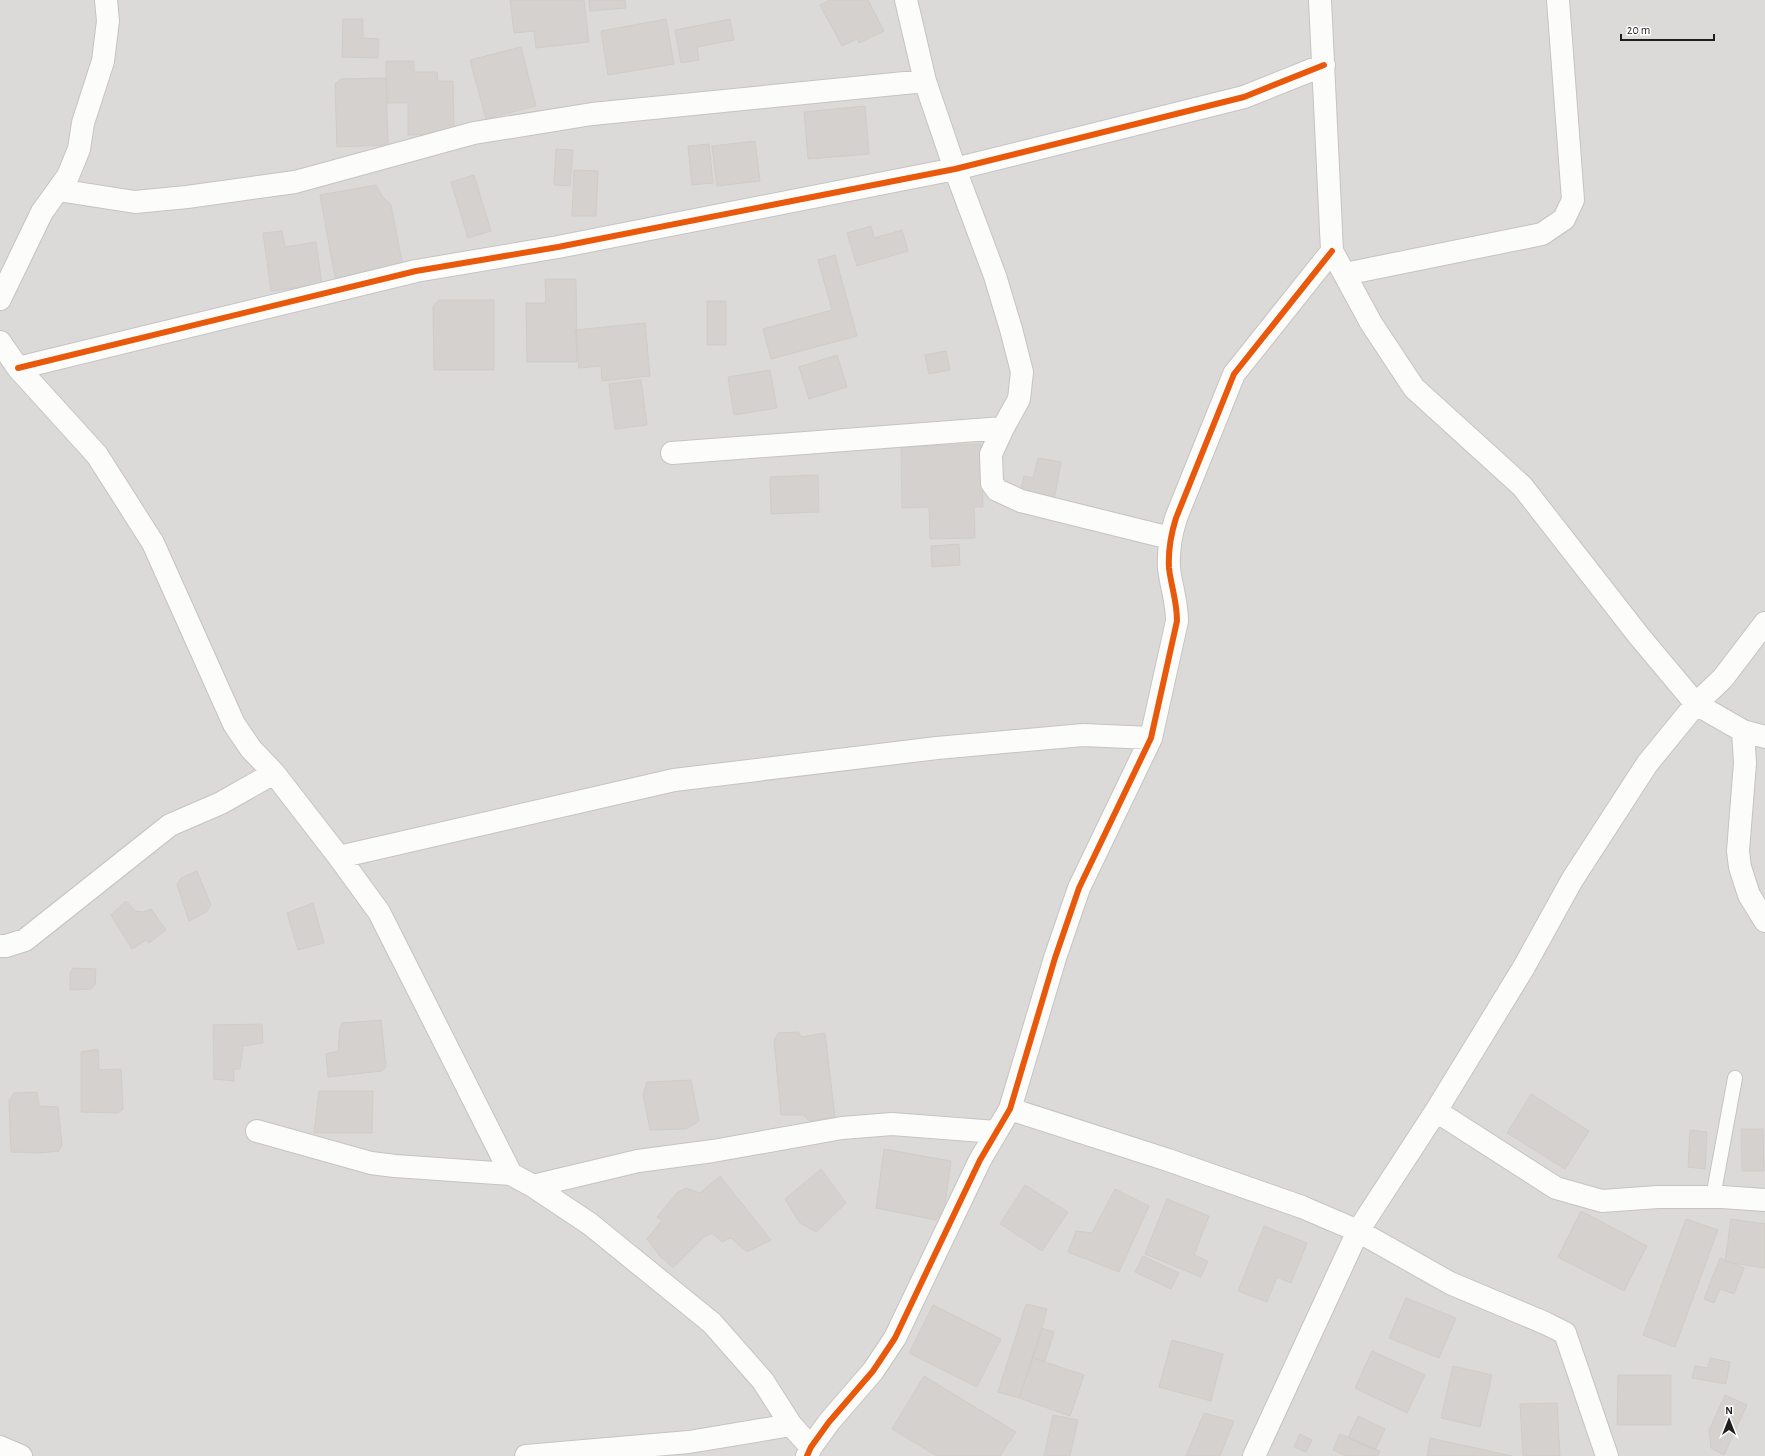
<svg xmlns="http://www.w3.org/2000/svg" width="1765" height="1456" viewBox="0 0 1765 1456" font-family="'Alegreya Sans',sans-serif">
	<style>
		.residential { fill: #dcdad8 }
		.building { fill: #d4d1ce; stroke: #d0ccc8 }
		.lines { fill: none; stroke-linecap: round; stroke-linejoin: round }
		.lane-casing { stroke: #c5c4c3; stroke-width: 16 }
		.street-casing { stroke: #c5c4c3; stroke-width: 24 }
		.lane { stroke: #fcfcfb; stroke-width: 14 }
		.street { stroke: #fcfcfb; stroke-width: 22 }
		.cycleway-casing { stroke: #fff; stroke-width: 8 }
		.cycleway { stroke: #e8590c; stroke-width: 6 }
	</style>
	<rect width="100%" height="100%" fill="#edeae7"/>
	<!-- residential -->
	<path class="residential" d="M0 0H1765V1456H0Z"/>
	<!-- building -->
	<path class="building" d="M510 0H584L589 42 536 48 534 31 514 33Z
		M589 0H625L626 8 590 11Z
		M830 0H868L884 31 859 43 857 39 842 46 820 5Z
		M343 19H363V38L379 39 378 58 342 57Z
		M666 19 674 64 608 75 601 31Z
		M730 19 734 40 697 47 699 60 681 63 675 30Z
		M521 47 536 106 486 119 470 60Z
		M386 61H414V72H437L438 81H453L454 134 408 135V103H387Z
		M386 78 388 145 337 147 335 84 341 79Z
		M865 106 869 154 808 159 804 112Z
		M755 141 760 181 717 186 712 146Z
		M709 144 713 183 692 185 688 146Z
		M556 149 573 150 570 186 554 185Z
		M574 170 598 171 596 216H572Z
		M474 175 491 231 468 238 451 182Z
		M376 185 382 196 391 205 403 266 335 278 320 195Z
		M871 226 874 238 902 230 908 251 857 266 847 233Z
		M282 231 285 247 316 242 322 284 271 291 263 233Z
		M835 255 857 336 771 359 763 329 832 310 818 260Z
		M545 279H576L577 362H527L526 303H546Z
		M439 300H494V370H434L433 306Z
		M707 301H726V345H707Z
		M645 323 650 376 602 381 601 366 579 368 575 330Z
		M946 351 950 370 929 374 925 355Z
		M837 355 847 387 809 399 799 367Z
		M770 370 777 408 734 415 728 377Z
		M641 380 647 425 615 429 609 384Z
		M981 444 983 507H974L975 538 930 539 929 507 902 508 901 447Z
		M1038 458 1061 462 1054 500 1020 493 1024 476 1033 478Z
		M818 475 819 512 771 514 770 477Z
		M959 544 960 565 932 567 931 546Z
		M197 871 211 905 206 912 189 921 177 885 181 878Z
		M126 901 136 911 143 912 151 909 166 930 149 943 146 940 132 949 111 915Z
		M313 903 324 943 298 950 287 913Z
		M73 968 96 969 95 985 91 989 70 990V973Z
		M381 1020 386 1067 382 1071 328 1077 326 1054 338 1051 340 1028 342 1023Z
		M262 1024 263 1043 243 1046 240 1069H234V1081L214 1079 213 1025Z
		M798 1032 802 1037 825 1033 835 1117 809 1121 804 1115H781L774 1041 778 1033Z
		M98 1049 99 1070 121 1069 123 1109 118 1113 81 1112V1052Z
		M691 1080 699 1121 686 1129 650 1130 643 1094 647 1082Z
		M319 1091H373L372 1133H314Z
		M37 1092 39 1106 58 1107 62 1145 59 1151 40 1153 11 1152 9 1101 14 1093Z
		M1531 1094 1589 1131 1565 1169 1507 1133Z
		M1741 1129H1763L1764 1171H1742Z
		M1690 1130 1707 1132 1705 1169 1688 1167Z
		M884 1149 951 1161 944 1211 936 1220 876 1208Z
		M821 1169 846 1203 816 1232 800 1223 785 1199Z
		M720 1176 771 1240 747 1252 731 1238 722 1242 712 1233 704 1237 673 1268 659 1255 647 1239 662 1220 657 1217 677 1193 686 1188 700 1193Z
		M1025 1185 1068 1212 1042 1251 1000 1224Z
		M1115 1189 1149 1206 1119 1272 1068 1252 1076 1231 1092 1233Z
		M1167 1199 1209 1216 1194 1255 1208 1261 1201 1277 1145 1254Z
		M1581 1211 1647 1246 1624 1291 1558 1257Z
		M1686 1219 1718 1230 1675 1347 1643 1335Z
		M1731 1219 1765 1224V1268L1725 1262Z
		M1264 1226 1307 1243 1291 1283 1277 1277 1267 1302 1238 1291Z
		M1143 1256 1179 1273 1171 1289 1135 1272Z
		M1720 1258 1744 1268 1734 1294 1720 1289 1714 1303 1704 1299Z
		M1406 1298 1456 1318 1439 1358 1389 1338Z
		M1026 1304 1047 1309 1042 1328 1019 1398 998 1392Z
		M933 1305 1001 1339 977 1387 909 1353Z
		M1042 1328 1054 1332 1045 1361 1033 1358Z
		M1172 1340 1223 1354 1211 1401 1159 1387Z
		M1372 1351 1425 1375 1407 1413 1355 1388Z
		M1033 1358 1084 1375 1070 1416 1019 1398Z
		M1710 1358 1730 1362 1726 1384 1692 1378 1695 1366 1708 1368Z
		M1453 1366 1492 1375 1480 1427 1441 1418Z
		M1618 1375H1671V1425H1617Z
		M924 1376 1016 1432 1000 1456H937L892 1429Z
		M1725 1395 1747 1405 1724 1455 1711 1448 1709 1430Z
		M1557 1403 1560 1456H1523L1520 1404Z
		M1204 1413 1234 1421 1220 1456H1186Z
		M1053 1415 1078 1420 1070 1456H1044Z
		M1358 1416 1385 1429 1375 1450 1348 1438Z
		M1300 1434 1312 1440 1306 1452 1294 1447Z
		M1340 1434 1380 1451 1378 1456H1346L1333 1450Z
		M1430 1438 1512 1456H1427Z"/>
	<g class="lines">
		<!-- lane casing -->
		<g class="lane-casing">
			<path id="lane" d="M1713 1197 1735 1078"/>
		</g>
		<!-- street casing -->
		<g class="street-casing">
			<path id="street" d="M906 0 925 81 955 169 995 276 1011 329 1022 372 1019 399 1003 428 991 454 992 483 997 490 1021 501 1170 538
				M1320 0 1332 251 1371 323 1414 388 1522 486 1639 636 1696 704 1743 731 1765 737
				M58 190 135 202 187 197 295 182 474 133 592 114 925 81
				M1345 274 1542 234 1564 219 1573 200 1558 0
				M0 299 42 212 68 176 79 149 83 123 103 61 108 21 106 0
				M0 342 18 368 97 455 153 543 234 724 251 749 274 773 339 857 379 912 511 1174
				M18 368 416 271 558 247 955 169 1244 97 1324 65
				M672 453 1003 428
				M1743 731 1745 763 1738 851 1740 867 1749 895 1765 921
				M339 857 674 780 937 748 1083 735 1151 738
				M0 946H6L25 940 170 825 221 803 274 773
				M1010 1109 1168 1160 1302 1207 1358 1231 1450 1283 1545 1323 1565 1333 1607 1456
				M1436 1111 1556 1188 1602 1201 1658 1197H1722L1765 1200
				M257 1131 371 1163 395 1166 511 1174 533 1186 590 1224 712 1323 763 1381 791 1425 811 1447
				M533 1186 638 1161 713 1151 842 1128 892 1124 996 1132
				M0 1447 21 1456
				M526 1456 689 1442 791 1425
				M807 1456 811 1447 829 1422 873 1371 895 1338 980 1160 1010 1109 1055 958 1079 888 1151 738 1177 621C1177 601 1171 586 1169 568 1168 551 1171 534 1176 518L1234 374 1332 251
				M1254 1456 1358 1231 1436 1111 1524 967 1572 880 1647 764 1696 704 1723 678 1765 623"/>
		</g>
		<!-- lane -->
		<use href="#lane" class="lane"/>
		<!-- street -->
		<use href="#street" class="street"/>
		<!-- cycleway casing -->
		<g class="cycleway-casing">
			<path id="cycleway" d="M18 368 416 271 558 247 955 169 1244 97 1324 65
				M807 1456 811 1447 829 1422 873 1371 895 1338 980 1160 1010 1109 1055 958 1079 888 1151 738 1177 621C1177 601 1171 586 1169 568 1168 551 1171 534 1176 518L1234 374 1332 251"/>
		</g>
		<!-- cycleway -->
		<use href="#cycleway" class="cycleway"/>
	</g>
	<!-- north arrow -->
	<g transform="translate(1729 1420)" stroke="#ffffff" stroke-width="3" paint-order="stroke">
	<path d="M0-3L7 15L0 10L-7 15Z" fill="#1e1e1e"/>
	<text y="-6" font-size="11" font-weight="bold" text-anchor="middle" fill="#1e1e1e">N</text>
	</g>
	<!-- scale -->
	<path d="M1621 34v6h93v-6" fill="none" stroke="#1e1e1e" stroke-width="2"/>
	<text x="1627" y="34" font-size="12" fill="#1e1e1e" stroke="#ffffff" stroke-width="3" paint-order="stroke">20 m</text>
</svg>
